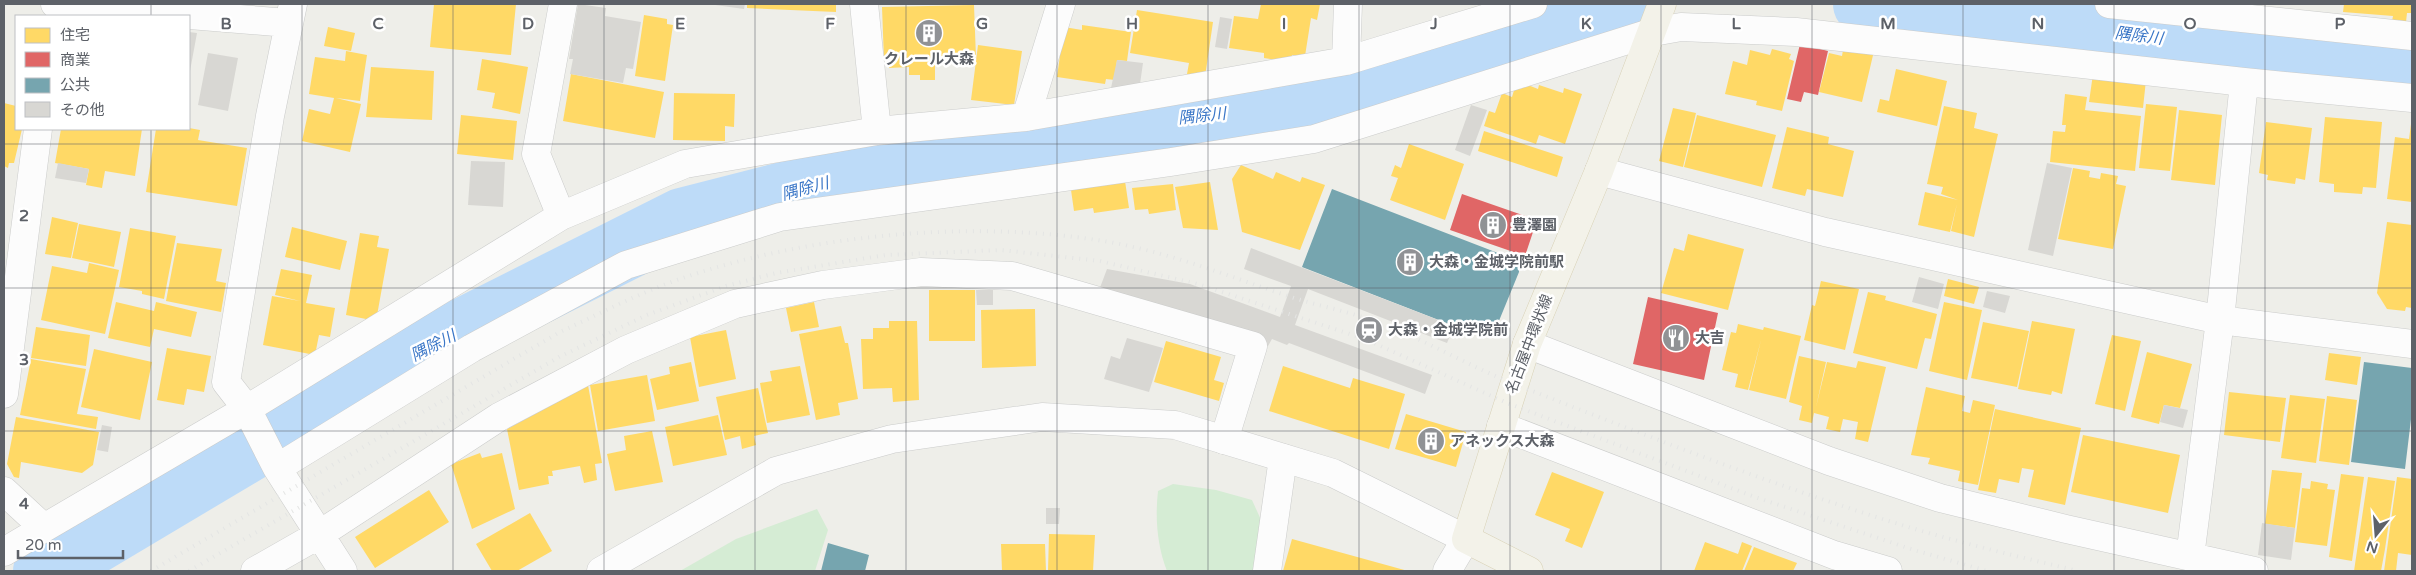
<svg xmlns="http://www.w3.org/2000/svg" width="2416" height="575" viewBox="0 0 2416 575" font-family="'Varela Round','Noto Sans JP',sans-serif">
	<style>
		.green { fill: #d5ecd4 }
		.homes { fill: #ffd966 }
		.shops { fill: #e06666 }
		.public { fill: #76a5af }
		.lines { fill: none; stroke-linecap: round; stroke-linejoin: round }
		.river { stroke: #bddbf8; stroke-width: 64 }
		.building { fill: #d8d7d3 }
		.minor-casing { stroke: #cbcccb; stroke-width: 29 }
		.tertiary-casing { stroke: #cbcccb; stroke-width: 29 }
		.primary-casing { stroke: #d8d1b5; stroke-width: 29 }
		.minor { stroke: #fcfcfc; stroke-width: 28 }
		.tertiary { stroke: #fcfcfc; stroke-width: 28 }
		.primary { stroke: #f3f2e9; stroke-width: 28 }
		.rail { stroke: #e4e5e4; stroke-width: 4; stroke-dasharray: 1 6; stroke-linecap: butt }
		.grid { fill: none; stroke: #5d6168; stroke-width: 1; stroke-opacity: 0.55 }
		.labels { text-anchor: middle; stroke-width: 5; stroke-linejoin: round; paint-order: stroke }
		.poi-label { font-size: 15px; font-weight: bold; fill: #5d6168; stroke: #fff; text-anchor: start }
		.street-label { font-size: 15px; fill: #5d6168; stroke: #fff }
		.water-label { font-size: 16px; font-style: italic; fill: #3a76c7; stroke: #fff }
		.grid-label { font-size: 16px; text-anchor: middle; font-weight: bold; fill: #5d6168; stroke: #fff; stroke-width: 5; stroke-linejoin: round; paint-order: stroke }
	</style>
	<rect width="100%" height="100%" fill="#eeeee9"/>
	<!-- green -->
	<path class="green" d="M1173 484 1216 490 1252 500 1262 522 1255 571H1167C1157 545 1155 518 1158 491Z
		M817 509 828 530 815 571H680L736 539Z"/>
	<!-- homes -->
	<path class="homes" d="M434 4H516L511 55 430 47Z
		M747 4H836V12L747 8Z
		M1261 4H1320L1317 20 1311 18 1305 56 1292 55 1291 62 1264 58V53L1229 48 1234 16 1258 19Z
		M2344 4H2412V13H2407L2406 22 2392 21 2393 16 2343 12Z
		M974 5 976 58H971V62L935 63V80H920V75H909V67L889 68V60H884L882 7Z
		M1137 10 1213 22 1205 77 1187 74 1189 63 1130 53Z
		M644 15 667 19V24L673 25 665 81 635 76Z
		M1082 25 1131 32 1127 61 1117 60 1115 80 1106 79 1105 84 1057 77 1064 27 1082 30Z
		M328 27 355 33 351 51 324 46Z
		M978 45 1022 51 1014 105 971 100Z
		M1772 49 1791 54 1789 59 1794 61 1782 111 1756 105 1757 101 1725 94 1733 61 1747 65 1750 50 1770 55Z
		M1843 50 1874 51 1862 102 1819 92 1829 53 1842 56Z
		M346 51 367 55 360 101 336 98 361 104 350 152 302 141 309 109 330 114 334 98 309 94 315 57 345 61Z
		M482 59 528 67 520 114 492 108 495 93 477 90Z
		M371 67 434 71 432 120 366 117Z
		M1896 69 1947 81 1937 126 1877 112 1880 99 1889 101Z
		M571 74 664 92 655 138 563 121Z
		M2093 74 2146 80 2143 108 2089 102Z
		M1523 83 1538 89 1539 85 1563 93 1564 88 1582 94 1565 144 1539 135 1536 144 1484 126 1489 111 1495 113 1502 93 1512 97 1515 87 1521 89Z
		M674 93 735 94 734 127 725 126V141L673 140Z
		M2065 94 2087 97 2085 110 2141 116 2135 171 2050 162 2053 131 2065 132 2066 125H2062Z
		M4 103 16 106V129H22L14 163H9L8 168 4 166Z
		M2146 104 2177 107 2170 171 2139 168Z
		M1944 106 1977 113 1974 128 1998 134 1974 237 1951 231 1957 204 1950 232 1918 225 1925 192 1958 200 1941 194 1943 187 1927 184Z
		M1673 108 1696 113 1683 167 1659 161Z
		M2179 110 2222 115 2215 185 2171 180Z
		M461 115 517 121 513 160 457 154Z
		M1697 115 1776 135 1762 187 1684 167Z
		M2325 117 2382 122 2376 188 2363 187 2362 194 2334 192V184L2319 182Z
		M2266 122 2312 128 2305 180 2296 178 2295 184 2267 180 2268 175 2259 173Z
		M2411 124 2412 202 2387 199 2395 137 2409 139Z
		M1787 127 1829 137 1828 144 1854 151 1843 197 1807 189 1805 196 1772 188Z
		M189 128 200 130 198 140 247 148 237 206 146 192 156 129Z
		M61 129H142L135 176 105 171 102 188 86 185 89 169 55 163Z
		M1484 131 1563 157 1557 177 1478 151Z
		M1409 144 1464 164 1445 220 1390 200 1398 178 1391 176 1395 165 1401 168Z
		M1241 165 1273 179 1276 172 1300 182 1302 177 1325 185 1300 250 1242 232 1232 179Z
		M2073 168 2090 171 2089 177 2100 179 2101 173 2118 176 2116 184 2126 186 2113 249 2058 239Z
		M1125 181 1129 208 1094 213 1093 208 1074 211 1071 190Z
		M1210 182 1218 230 1183 228 1175 187Z
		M1173 184 1176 210 1149 214 1148 209 1135 210 1132 188Z
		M52 217 78 223 71 258 45 254Z
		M2387 222 2412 225V308L2406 307 2405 311 2387 309 2377 293Z
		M79 224 121 232 114 267 72 258Z
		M292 227 347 241 340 270 285 257Z
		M130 228 176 236 164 299 142 294V291L119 287Z
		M360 233 379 236 377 247 389 249 376 321 346 315Z
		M1688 234 1744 249 1728 310 1661 293 1674 248 1684 251Z
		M177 243 222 249 216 281 226 283 221 312 166 301Z
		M89 263 119 270 105 334 41 320 52 266 87 273Z
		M281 269 312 275 306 303 335 308 330 337 319 335 315 355 263 345 272 296 300 301 275 295Z
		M1948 279 1979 287 1974 304 1944 296Z
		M1821 281 1859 289 1845 350 1804 340 1812 305 1815 306Z
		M929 290H975V341H929Z
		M1868 292 1886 296 1885 300 1937 314 1931 339 1925 338 1917 369 1853 353Z
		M116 302 154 311 156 302 197 312 191 337 154 329 150 347 108 338Z
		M814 302 819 327 791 332 786 308Z
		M1944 302 1982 310 1967 380 1929 371Z
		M1035 309 1036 366 982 368 981 310Z
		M889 321H917L919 400 893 402 892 388 863 389 861 339H873V328H889Z
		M2032 321 2075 329 2062 394 2052 391 2051 395 2018 389Z
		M1983 322 2029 331 2017 387 1971 378Z
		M1738 324 1763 330 1764 327 1801 336 1786 399 1749 390 1761 340 1748 390 1735 387 1738 374 1722 370 1731 332 1736 333Z
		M841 326 845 343H848L858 399 838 403 840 415 816 420 799 334Z
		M36 327 90 335 86 366 31 358Z
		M726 330 736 379 699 387 690 337Z
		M2112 335 2141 341 2125 411 2095 404Z
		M1166 341 1221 357 1214 380 1224 383 1219 401 1154 382Z
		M167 348 211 356 204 392 187 389 184 405 157 400Z
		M94 349 152 362 140 420 81 407Z
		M2147 352 2192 364 2180 408 2164 405 2159 424 2131 417Z
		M2329 353 2361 357 2357 385 2325 380Z
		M1799 356 1826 362 1816 407 1827 362 1856 368 1858 361 1886 367 1868 442 1855 439 1858 422 1843 419 1840 432 1826 429 1829 417 1814 413 1812 423 1799 420 1802 406 1789 402Z
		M31 359 86 369 77 414 98 417 96 429 20 415Z
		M691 362 699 401 657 410 650 379 670 374 669 367Z
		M800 366 810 415 767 423 760 383 772 381 770 371Z
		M1283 366 1350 388 1353 378 1405 394 1389 449 1269 411Z
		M647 375 655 421 598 431 590 385Z
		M588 385 602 463 595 464 597 480 584 483 580 466 552 471 553 476H548L549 484 519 490 507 429Z
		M1926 387 1965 396 1962 411 1970 413 1973 400 1995 405 1978 485 1958 481 1960 471 1928 464 1930 458 1911 455Z
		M758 388 768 433 754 436 756 445 742 449 740 436 725 440 716 397Z
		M2229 392 2286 398 2280 442 2224 435Z
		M2290 395 2325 399 2316 463 2281 458Z
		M2327 396 2357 400 2349 465 2319 461Z
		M1995 409 2081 428 2065 505 2028 497 2034 470 2022 468 2019 483 1999 479 1996 493 1978 490Z
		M1406 414 1466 432 1456 467 1395 449Z
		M718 415 727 455 673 466 665 427Z
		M16 417 99 432 93 465 82 473 21 462 19 478 14 477 7 464Z
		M652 431 663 482 615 491 607 454 626 450 624 436Z
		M2083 435 2180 455 2168 513 2071 492Z
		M480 453 482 458 502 453 515 509 472 529 451 464Z
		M2272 470 2302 473 2295 528 2265 524Z
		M1552 472 1604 492 1582 548 1565 541 1570 529 1535 515Z
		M2341 474 2364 477 2352 561 2329 557Z
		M2368 477 2395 481 2385 549 2381 571H2354Z
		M2397 477 2412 479V555L2398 553 2396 571H2384Z
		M2311 481 2328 484 2327 489 2335 490 2327 546 2295 542 2302 488 2310 489Z
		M429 490 449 522 375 568 355 537Z
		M530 513 552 551 517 571H492L476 544Z
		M1049 534 1095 535 1093 571H1048Z
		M1292 539 1408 571H1283Z
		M1705 542 1738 554 1742 542 1752 546 1742 571H1694Z
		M1001 544H1045L1046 571H1002Z
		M1754 547 1797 563 1793 571H1744Z"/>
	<!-- shops -->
	<path class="shops" d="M1800 44 1828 51 1818 95 1804 92 1801 102 1787 99Z
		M1462 194 1537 220 1525 256 1450 230Z
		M1648 297 1718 313 1704 380 1633 364Z"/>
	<!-- public -->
	<path class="public" d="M1332 189 1516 260 1519 266V272L1494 333 1480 336 1302 267Z
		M2364 362 2412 368V411L2405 469 2351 462Z
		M828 543 869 555 865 571H821Z"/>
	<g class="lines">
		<!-- river -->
		<path class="river" d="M1865 4 2039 26H2074L2230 46 2282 49 2412 68
			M45 571 258 444 336 394 682 220 931 156 1188 115 1290 107 1536 37 1637 4"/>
	</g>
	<!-- building -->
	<path class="building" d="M578 4 606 8 605 16 641 22 633 69 626 68 623 83 570 74 573 59H569Z
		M708 4H745L744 9Z
		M1220 17 1232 19 1227 49 1215 47Z
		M189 32 197 33 190 71H189Z
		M208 53 238 58 228 111 198 105Z
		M1117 60 1143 63 1139 91 1111 88Z
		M1471 105 1487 110 1470 156 1455 150Z
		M471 161 505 162 503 207 468 205Z
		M58 163 89 169 86 183 55 178Z
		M2047 163 2072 168 2053 256 2028 250Z
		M1251 248 1454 326 1447 343 1308 289 1295 325 1432 375 1425 394 1289 343 1287 345 1272 339 1268 346 1098 293 1107 269 1190 284 1280 317 1291 286 1244 269Z
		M1919 277 1944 284 1938 309 1912 302Z
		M976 290H993V305H977Z
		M1987 291 2010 296 2005 313 1983 307Z
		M1127 338 1163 348 1149 392 1104 379 1111 356 1120 359Z
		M2164 405 2188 410 2183 428 2160 422Z
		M102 425 112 427 108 452 97 450Z
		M1046 508H1060L1059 524H1046Z
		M2262 523 2295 528 2291 560 2258 555Z"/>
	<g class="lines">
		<!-- minor casing -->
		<g class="minor-casing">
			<path id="minor" d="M55 4 288 23
				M293 4 270 116 226 382 247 409 277 468 343 571
				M864 4 877 131
				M2109 4 2412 36
				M1346 61 1348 4
				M1026 117 1061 4
				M1599 171 1825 232 2220 320 2412 344
				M561 216 536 154 563 4
				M1527 344 1829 461 1940 498 2066 529 2254 571
				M4 394 38 129
				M1501 426 1834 555 1888 571
				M277 468 472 348 626 265 780 217 1171 162 1314 139 1653 32 1681 27 1796 32 2244 82 2412 98
				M4 491 44 528 247 409 561 216 685 164 877 131 1026 117 1346 61 1533 4
				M4 552 44 528
				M2190 557 2220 320 2244 82
				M255 571 320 534 499 417 626 350 735 304 823 285 921 272 1012 276 1253 346 1224 440
				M1267 571 1283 458
				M1447 571 1466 539"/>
		</g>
		<!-- tertiary casing -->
		<g class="tertiary-casing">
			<path id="tertiary" d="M601 571 776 471 892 439 1042 417 1175 425 1333 473 1466 539"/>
		</g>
		<!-- primary casing -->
		<g class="primary-casing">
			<path id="primary" d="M1529 571 1466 539 1527 344 1599 171 1662 4"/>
		</g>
		<!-- minor -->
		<use href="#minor" class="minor"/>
		<!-- tertiary -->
		<use href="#tertiary" class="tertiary"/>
		<!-- primary -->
		<use href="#primary" class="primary"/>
		<!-- rail -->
		<path class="rail" d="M151 571 560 332C599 314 637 294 677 280 805 235 970 219 1103 241 1170 252 1230 277 1294 298 1320 306 1346 311 1371 320 1421 337 1468 366 1517 385 1647 436 1782 489 1915 529 1969 545 2024 558 2078 571
			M189 571 561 356 647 315 726 286 776 273 886 255 1001 250 1100 261 1198 284 1365 339 1507 403 1755 497 1914 550 1987 571"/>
	</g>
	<!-- grid -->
	<path class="grid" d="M151 4V16M302 4V571M453 4V571M604 4V571M755 4V571M906 4V571M1057 4V571M1208 4V571M1359 4V571M1510 4V571M1661 4V571M1812 4V571M1963 4V571M2114 4V571M2265 4V571M151 129V571M4 144H2412M4 288H2412M4 431H2412"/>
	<!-- icons -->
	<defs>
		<g id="building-disc" transform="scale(1.4375)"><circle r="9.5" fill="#909295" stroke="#fff"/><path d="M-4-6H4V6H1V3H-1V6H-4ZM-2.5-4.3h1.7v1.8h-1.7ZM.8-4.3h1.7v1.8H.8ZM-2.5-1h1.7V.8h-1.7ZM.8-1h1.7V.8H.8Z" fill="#fff"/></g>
		<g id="station-disc" transform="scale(1.4375)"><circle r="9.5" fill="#909295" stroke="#fff"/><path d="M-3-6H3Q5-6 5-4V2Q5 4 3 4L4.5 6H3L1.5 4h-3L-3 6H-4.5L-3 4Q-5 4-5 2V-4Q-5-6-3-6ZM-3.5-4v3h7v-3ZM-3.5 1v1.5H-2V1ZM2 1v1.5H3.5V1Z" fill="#fff"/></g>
		<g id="restaurant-disc" transform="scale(1.4375)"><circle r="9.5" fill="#909295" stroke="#fff"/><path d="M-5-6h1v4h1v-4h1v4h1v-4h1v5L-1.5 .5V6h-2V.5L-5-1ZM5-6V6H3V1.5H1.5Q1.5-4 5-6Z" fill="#fff"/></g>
	</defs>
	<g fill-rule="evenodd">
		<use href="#building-disc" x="929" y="33"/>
		<use href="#building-disc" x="1493" y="225"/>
		<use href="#building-disc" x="1410" y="262"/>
		<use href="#station-disc" x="1369" y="330"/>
		<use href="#restaurant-disc" x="1676" y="338"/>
		<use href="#building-disc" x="1431" y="441"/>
	</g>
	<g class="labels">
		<!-- poi labels -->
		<g class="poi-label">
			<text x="929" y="64" text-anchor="middle">クレール大森</text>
			<text x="1512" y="230">豊澤園</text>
			<text x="1429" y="267">大森・金城学院前駅</text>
			<text x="1388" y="335">大森・金城学院前</text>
			<text x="1695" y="343">大吉</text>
			<text x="1450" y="446">アネックス大森</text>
		</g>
		<!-- street labels -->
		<g class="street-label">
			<text transform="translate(1529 344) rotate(-69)" y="5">名古屋中環状線</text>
		</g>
		<!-- water labels -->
		<g class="water-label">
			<text transform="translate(2139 35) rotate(7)" y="6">隅除川</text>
			<text transform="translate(1202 115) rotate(-6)" y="6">隅除川</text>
			<text transform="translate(805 188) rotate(-15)" y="6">隅除川</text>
			<text transform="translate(433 345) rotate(-27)" y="6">隅除川</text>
		</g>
	</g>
	<g class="grid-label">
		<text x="226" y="29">B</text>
		<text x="378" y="29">C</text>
		<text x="528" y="29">D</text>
		<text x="680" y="29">E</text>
		<text x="830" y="29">F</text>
		<text x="982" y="29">G</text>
		<text x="1132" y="29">H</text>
		<text x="1284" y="29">I</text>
		<text x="1434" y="29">J</text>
		<text x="1586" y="29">K</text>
		<text x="1736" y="29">L</text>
		<text x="1888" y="29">M</text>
		<text x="2038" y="29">N</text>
		<text x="2190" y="29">O</text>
		<text x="2340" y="29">P</text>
		<text x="24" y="221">2</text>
		<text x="24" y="365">3</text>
		<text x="24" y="509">4</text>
	</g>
	<!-- border -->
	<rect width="2416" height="575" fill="none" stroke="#5d6168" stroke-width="10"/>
	<!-- legend -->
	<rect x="15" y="15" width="175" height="115" fill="#ffffff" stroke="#bec0c3"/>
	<rect x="25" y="28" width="25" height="15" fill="#ffd966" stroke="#bec0c3"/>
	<text x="60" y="40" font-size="15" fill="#5d6168">住宅</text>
	<rect x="25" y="52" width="25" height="15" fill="#e06666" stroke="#bec0c3"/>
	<text x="60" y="65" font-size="15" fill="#5d6168">商業</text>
	<rect x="25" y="78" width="25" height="15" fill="#76a5af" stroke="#bec0c3"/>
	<text x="60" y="90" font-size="15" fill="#5d6168">公共</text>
	<rect x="25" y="102" width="25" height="15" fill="#d8d7d3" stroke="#bec0c3"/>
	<text x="60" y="115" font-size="15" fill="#5d6168">その他</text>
	<!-- north arrow -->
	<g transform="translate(2376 535) rotate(197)" stroke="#ffffff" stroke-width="4" paint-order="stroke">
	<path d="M0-4L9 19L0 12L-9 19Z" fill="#5d6168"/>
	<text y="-8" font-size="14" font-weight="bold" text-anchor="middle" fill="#5d6168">N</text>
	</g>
	<!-- scale -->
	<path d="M18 550v8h105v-8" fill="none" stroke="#5d6168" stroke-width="2.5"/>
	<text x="25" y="550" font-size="15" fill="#5d6168" stroke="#ffffff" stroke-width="4" paint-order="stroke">20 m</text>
</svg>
